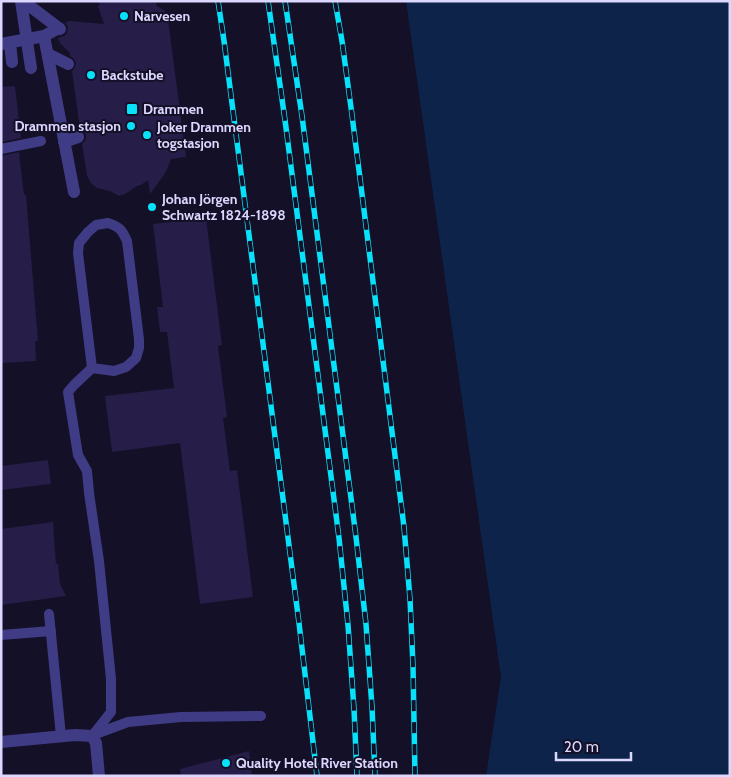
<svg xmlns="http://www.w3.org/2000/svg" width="731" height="777" viewBox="0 0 731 777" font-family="Cabin,sans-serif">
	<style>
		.water { fill: #0e2349 }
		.building { fill: #261d48 }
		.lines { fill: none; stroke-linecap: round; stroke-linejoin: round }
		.service { stroke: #3f3c85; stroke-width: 10 }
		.pedestrian { stroke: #3f3c85; stroke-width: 12 }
		.minor { stroke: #3f3c85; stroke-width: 12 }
		.rail-casing { stroke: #08e1fa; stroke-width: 5.5 }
		.rail { stroke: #141027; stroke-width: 4; stroke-dasharray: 11; stroke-linecap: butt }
		.poi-dot { fill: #08e1fa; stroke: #141027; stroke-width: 2 }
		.labels { text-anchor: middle; stroke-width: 4; stroke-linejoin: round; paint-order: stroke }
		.poi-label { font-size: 14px; font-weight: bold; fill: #dcd7fe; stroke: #141027; text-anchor: start }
	</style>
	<rect width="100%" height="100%" fill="#141027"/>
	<!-- water -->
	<path class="water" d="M406 1H730V776H486L501 677Z"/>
	<!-- building -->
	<path class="building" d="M98 1H155L157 6 165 11 168 19 186 157 171 159 166 172 150 194 148 180 141 185 137 186 125 194 119 196 110 191 97 188 91 183 87 176 82 144 86 139V135L84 131 80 129 72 71 75 67 76 63 74 59 70 56V53L60 43 58 38 64 36 67 33 68 26 65 23 69 21 104 24 98 6 100 5Z
		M15 86 21 138 1 142V87Z
		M19 152 24 195H26L38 341H35L36 361 1 363V156Z
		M206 218 222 345 218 346 227 417 223 418 230 471 237 470 253 597 200 604 180 443 112 452 105 396 174 388 167 332H160L157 307H163L153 224Z
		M48 460 51 484 1 490V466Z
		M53 522 56 564 58 563 60 584 66 596 1 605V529Z
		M249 751 252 776H181L180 769Z"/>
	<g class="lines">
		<!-- service -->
		<path class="service" d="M1 149 41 141
			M108 223C120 227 122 230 127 241L139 339V348L136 358 126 367 114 371 92 368 78 253 79 243 88 232 96 225Z
			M92 368 74 385 68 392 78 455 87 471 89 493 99 561 111 679V712L92 736
			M49 614 61 736
			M1 635 51 631
			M93 735 128 722 181 717 261 716"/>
		<!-- pedestrian -->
		<path class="pedestrian" d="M21 1 31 68
			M23 1 60 29
			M44 36 74 192
			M10 43 12 62
			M1 44 44 36 59 28
			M48 54 68 64
			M64 142 78 137"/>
		<!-- minor -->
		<path class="minor" d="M1 742 75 735 92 736 96 743 99 776"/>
		<!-- rail casing -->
		<g class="rail-casing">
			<path id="rail" d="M218 1 224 41 299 623 317 776
				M268 1 285 120 339 538 348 625 354 709 357 776
				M285 1 302 116 356 537 366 624 372 707 375 776
				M335 1 342 41 352 115 404 527 410 599 413 666 415 776"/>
		</g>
		<!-- rail -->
		<use href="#rail" class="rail"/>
	</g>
	<!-- markers -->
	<g class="poi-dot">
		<circle cx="124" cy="16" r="5"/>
		<circle cx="91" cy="75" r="5"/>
		<rect x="126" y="103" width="12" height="12" rx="2.5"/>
		<circle cx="131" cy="126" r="5"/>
		<circle cx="147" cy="135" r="5"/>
		<circle cx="152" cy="207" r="5"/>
		<circle cx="226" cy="763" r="5"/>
	</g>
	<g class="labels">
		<!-- poi labels -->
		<g class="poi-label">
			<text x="134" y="21">Narvesen</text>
			<text x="101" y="80">Backstube</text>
			<text x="143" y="114">Drammen</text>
			<text x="121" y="131" text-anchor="end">Drammen stasjon</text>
			<text x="157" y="132">Joker Drammen<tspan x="157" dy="16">togstasjon</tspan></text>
			<text x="162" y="204">Johan Jörgen<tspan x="162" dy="16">Schwartz 1824-1898</tspan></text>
			<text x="236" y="768">Quality Hotel River Station</text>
		</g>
	</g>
	<!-- border -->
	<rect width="731" height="777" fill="none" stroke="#dcd7fe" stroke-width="5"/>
	<!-- scale -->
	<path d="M556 752v8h75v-8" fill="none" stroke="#dcd7fe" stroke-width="2.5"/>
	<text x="564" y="752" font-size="15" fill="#dcd7fe" stroke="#141027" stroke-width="4" paint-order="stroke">20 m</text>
</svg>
